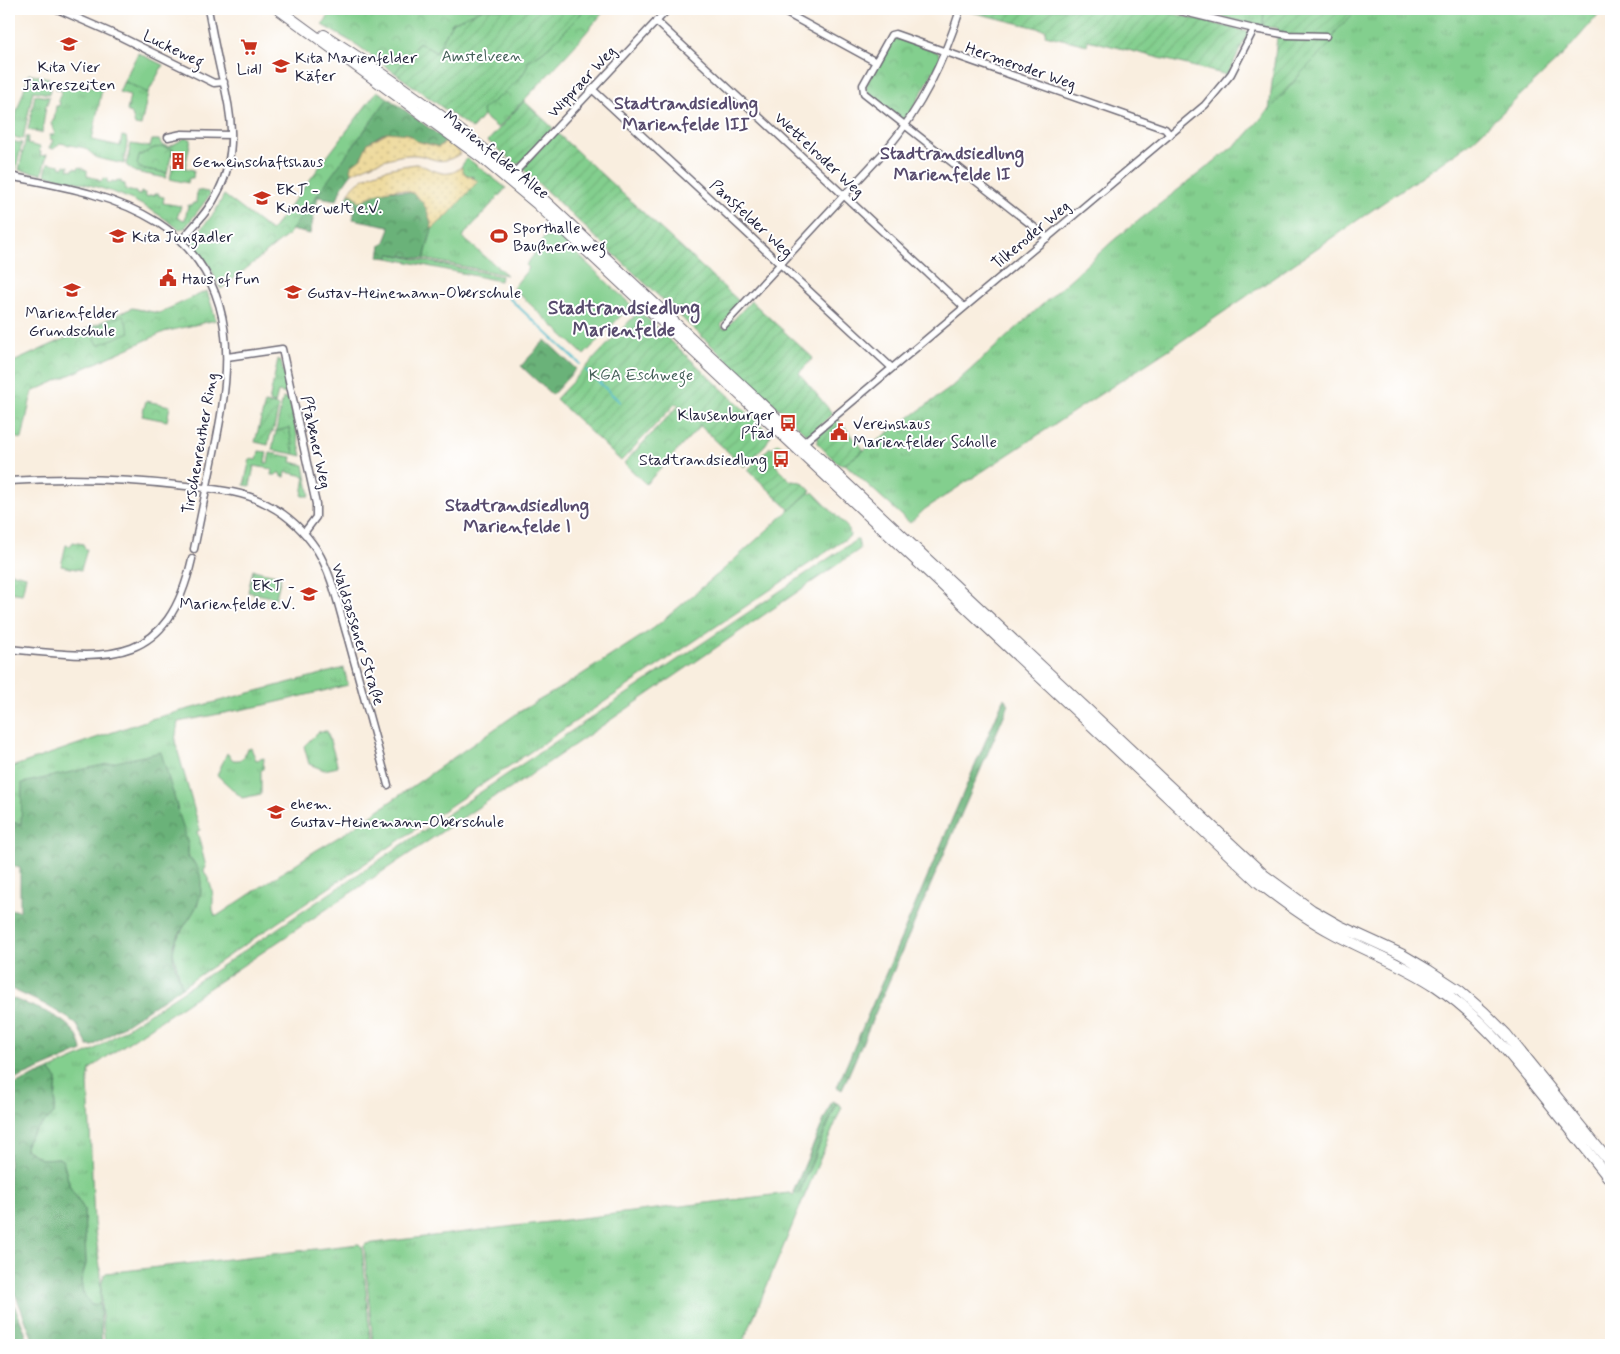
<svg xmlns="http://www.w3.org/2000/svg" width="1620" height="1354" viewBox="0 0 1620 1354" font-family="Mynerve,sans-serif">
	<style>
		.grass { fill: url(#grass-tufts); stroke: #527864 }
		.forest { fill: url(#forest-crowns); stroke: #466a5a }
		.sand { fill: url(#sand-dots); stroke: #887e6c }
		.park { fill: url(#park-crowns); stroke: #527864 }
		.garden { fill: url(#garden-furrows); stroke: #527864 }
		.pitch { fill: #83cf8e; stroke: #527864 }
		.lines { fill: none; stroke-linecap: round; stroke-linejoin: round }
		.stream { stroke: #4fbbca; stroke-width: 2 }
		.minor-casing { stroke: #6d6974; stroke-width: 9 }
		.primary-casing { stroke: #6d6974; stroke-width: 12 }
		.minor { stroke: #fff; stroke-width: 6 }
		.primary { stroke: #fff; stroke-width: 10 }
		.labels { text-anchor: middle; stroke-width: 4; stroke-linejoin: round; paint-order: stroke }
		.street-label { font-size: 16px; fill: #22223b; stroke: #fff }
		.park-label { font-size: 16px; fill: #445f58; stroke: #fff }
		.poi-label { font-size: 16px; fill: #22223b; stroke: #fff; text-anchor: start }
		.neighbourhood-label { font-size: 18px; font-weight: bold; fill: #574b6d; stroke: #fff }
		.quarter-label { font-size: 19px; font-weight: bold; fill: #574b6d; stroke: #fff }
	</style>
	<defs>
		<pattern id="grass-tufts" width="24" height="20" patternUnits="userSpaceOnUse" patternTransform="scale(1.25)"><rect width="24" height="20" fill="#83cf8e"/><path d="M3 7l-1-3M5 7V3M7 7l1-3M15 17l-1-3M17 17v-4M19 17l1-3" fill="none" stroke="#71b17b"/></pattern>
		<pattern id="forest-crowns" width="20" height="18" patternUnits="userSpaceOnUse" patternTransform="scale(1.25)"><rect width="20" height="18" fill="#6ab279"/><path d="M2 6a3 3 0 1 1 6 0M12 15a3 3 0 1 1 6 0" fill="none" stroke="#579064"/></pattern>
		<pattern id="sand-dots" width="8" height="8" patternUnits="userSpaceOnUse" patternTransform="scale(1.25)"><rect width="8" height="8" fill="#eeda9e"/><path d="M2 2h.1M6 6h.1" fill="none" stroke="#ccbb89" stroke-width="1.8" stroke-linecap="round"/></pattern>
		<pattern id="park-crowns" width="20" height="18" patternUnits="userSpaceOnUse" patternTransform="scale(1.25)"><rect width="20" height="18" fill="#83cf8e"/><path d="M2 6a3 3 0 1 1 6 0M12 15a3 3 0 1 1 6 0" fill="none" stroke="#71b17b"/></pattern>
		<pattern id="garden-furrows" width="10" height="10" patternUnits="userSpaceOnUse" patternTransform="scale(1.25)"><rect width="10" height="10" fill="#83cf8e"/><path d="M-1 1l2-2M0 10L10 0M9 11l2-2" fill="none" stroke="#71b17b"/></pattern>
	</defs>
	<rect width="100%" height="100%" fill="#fff"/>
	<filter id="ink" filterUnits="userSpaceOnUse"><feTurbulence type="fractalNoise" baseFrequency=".02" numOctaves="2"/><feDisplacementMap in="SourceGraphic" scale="10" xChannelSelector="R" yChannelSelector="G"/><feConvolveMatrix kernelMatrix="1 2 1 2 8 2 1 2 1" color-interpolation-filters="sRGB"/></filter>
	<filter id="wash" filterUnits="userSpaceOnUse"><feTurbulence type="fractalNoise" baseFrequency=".0096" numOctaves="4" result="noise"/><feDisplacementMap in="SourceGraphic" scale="20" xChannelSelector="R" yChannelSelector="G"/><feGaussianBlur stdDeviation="1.12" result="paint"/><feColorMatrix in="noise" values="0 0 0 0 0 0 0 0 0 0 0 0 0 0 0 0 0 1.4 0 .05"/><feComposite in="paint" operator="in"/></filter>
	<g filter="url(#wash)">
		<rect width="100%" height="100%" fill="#f9eedf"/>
		<!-- grass -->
		<path class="grass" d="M1190 9H1264L1263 27Z
			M1358 9H1603L1565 53 1470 143 1177 344 925 509 910 523 845 464 949 389 1115 239 1243 139 1301 73 1331 43 1336 31Z
			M29 74 49 78 48 86 51 87 49 94 33 91 23 139 9 136Z
			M60 81 102 89 92 140 120 146 122 136 126 137 127 143 124 164 97 158 85 148 60 143 54 149 49 148 53 140 50 139V135H54L55 131 53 130V125H51L52 121 54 120 56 106H59L60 102 58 101 62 90 56 89 57 85H59Z
			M124 81 148 93 141 126 135 125 132 114 127 111 130 95 119 92Z
			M35 95 49 97 47 105H46L42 133 28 130Z
			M26 137H29L27 144 40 147 39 151 41 152 40 155 45 156 47 154 42 174 19 170Z
			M185 138 191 139 185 168 194 170 193 178H189L188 183 170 179 173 164 180 168 183 153 176 151 175 155H172L173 149 154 148 139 156 140 168 167 173 166 178 135 172 126 165 131 144 150 147 152 140H159L162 145 169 147Z
			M9 141 22 143 16 169 9 167Z
			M467 158 506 188 462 237 507 275 424 259 432 229 449 214 474 177 465 174 461 167Z
			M48 163 60 165V167L64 168 65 165 69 166 68 169 73 170 74 168 78 169 79 167 83 168V169L87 170V176L98 179V181H102L103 178 107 179V182L111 183 112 181 116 182 117 180 121 181V183L125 184V190L136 192V194L140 195 141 192 145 193V196L149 197 150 195 154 196 155 194H159V196L164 197 163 203 181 206 177 218 185 220 188 205H192L193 203H196L197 190 208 192 210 195 185 228 179 229C168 221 157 213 144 206 114 189 79 182 45 175Z
			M278 359 281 361 288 394 278 392 275 404 269 402Z
			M283 398 289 399 302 456 294 454 289 429 276 431Z
			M259 451 267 452 265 463H268L270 453 292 457 291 462 304 465 310 496H302L305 476 286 472 285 477 281 476 280 473H278L276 475H271L272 469 254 466 250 486 244 485 250 459 257 460Z
			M809 492 811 494 813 492 849 529 850 536 182 987 173 952 176 940 198 904 194 862 188 858V843L9 822V768L151 719 344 668 348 685 265 705 178 722 175 741 200 830 197 831 206 867 204 871C209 879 213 890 213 899 213 906 212 910 215 916H217L315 851 347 832 519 712 567 684 654 628 724 569Z
			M856 540H858L860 549 507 791 498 794 108 1056 90 1069 88 1081 94 1223 101 1274 100 1304 91 1306 83 1293 81 1281 86 1264 84 1209 70 1187 63 1161 59 1158 41 1159 25 1149C26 1135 44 1124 54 1114L57 1079 49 1070 92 1051 232 959Z
			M327 731 338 767 324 770 309 764 304 746 318 732Z
			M251 748 256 760 264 758 263 769 261 771V794L242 798 217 775 227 753 233 760H239L244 757 246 750Z
			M837 1103 842 1107 742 1345H373L364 1246 366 1244 789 1193 794 1195 795 1192 799 1193Z
			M359 1244 362 1247 371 1345H105C104 1331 96 1282 106 1273Z"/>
		<!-- forest -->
		<path class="forest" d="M388 98 447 141 439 147 416 141 408 134H382L368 143 361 158 350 169 352 173C345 182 340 189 337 200L318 197 310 234 291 230Z
			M389 190 413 193 420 199 427 208 432 229 424 259 390 254 389 258 379 257 381 245 384 244 390 229 389 226 353 219 356 204 346 202 349 193 353 194 360 202 376 192Z
			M545 340 576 369 552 395 521 366Z
			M1004 698 1009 704 842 1090 837 1087Z
			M161 752 188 844V858C197 864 200 871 201 881 204 914 173 929 173 953 173 963 179 976 182 987L93 1046H88L77 1025 68 1018 44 1004 9 988V909L20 911V868L9 865V822L21 824 22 783Z
			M9 997C34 1008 79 1018 82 1051L9 1082Z
			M49 1070 57 1079 54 1114C44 1124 26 1135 25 1149L41 1159 59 1158 63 1161 70 1187 84 1209 86 1264 81 1281 83 1293 91 1305 100 1304 102 1345H35L9 1278V1087Z
			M832 1101 837 1103 799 1193 793 1192Z
			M9 1291 30 1345H9Z"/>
		<!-- sand -->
		<path class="sand" d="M388 132 408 134 416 141 439 147 447 141 461 153C436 170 433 153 408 155 390 156 369 165 352 173L350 169 352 165 361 158 368 143Z
			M416 164C433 168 446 181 461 167L465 174 478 181 449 214 432 229C425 184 395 181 360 202L353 194 349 193C360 172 394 167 416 164Z"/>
		<!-- park -->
		<path class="park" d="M334 9H483L452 23 436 53 419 42 395 73 357 45 322 25Z
			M585 9H606L572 49 498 128 483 116 481 110 522 76 528 61C551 49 567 28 585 9Z
			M897 38 938 52 941 58 907 119 902 120 867 92 866 85 891 40Z
			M377 91 388 98 288 235 221 289 209 265 193 244 194 237 215 212 224 195 271 231Z
			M163 147 173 149 167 173 140 168 137 164 139 156 154 148Z
			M207 291 216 320 164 332 32 392 22 439 9 436V364L132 308 159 313Z
			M146 401 170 406 167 421 142 416Z
			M679 405 700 426 646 484 624 463Z
			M289 428 294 454 272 450 276 431Z
			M73 542 83 544 85 549H87L81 570 61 566 66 545 70 546Z
			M253 570 281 576 276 598 248 592Z
			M9 572 26 576 22 594 9 592Z"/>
		<!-- garden -->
		<path class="garden" d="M483 9H585C567 28 551 49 528 61 528 78 495 99 482 110L483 116 472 129 395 73 419 42 436 53 452 23Z
			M959 9H1153L1249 32 1227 75 1088 40 1087 45 1045 35 1046 30Z
			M1264 9H1358L1336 31 1331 43 1301 73 1269 111 1278 28 1263 27Z
			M524 101 553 128 520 163 516 164 488 141Z
			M556 132 741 303 721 325 725 329 751 301 813 358 799 373 833 414 810 434H806L524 170V166Z
			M639 311 771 435 766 444 744 467 676 403 621 461 556 399Z
			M265 403 279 406 273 432H271L268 445 255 442Z
			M837 418 864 450 845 464H838L816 442 818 440 817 437 819 434Z
			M777 443 781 445V453L776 466 791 481 802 482 811 491 790 510 748 470 770 447 772 449Z"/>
		<!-- pitch -->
		<path class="pitch" d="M138 53 163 65 148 93 124 81Z
			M554 232 631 305 584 355 513 288 529 268 526 265 533 256 544 237H549Z
			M389 254 501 276 500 281 389 258Z
			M123 315 130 332 98 345 91 329Z"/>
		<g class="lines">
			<!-- stream -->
			<path class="stream" d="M509 298 580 364
				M586 370 620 402"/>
		</g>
	</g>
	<g filter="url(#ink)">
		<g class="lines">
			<!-- minor casing -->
			<g class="minor-casing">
				<path id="minor" d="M57 9 121 37 214 83 224 82
					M779 9 876 62
					M1172 9 1254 29 1288 35 1326 36
					M656 21 964 307
					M592 89 892 368
					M168 137 182 134 231 135
					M514 173 668 9
					M9 176C59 186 112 194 157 222 173 232 187 246 198 261 242 323 225 398 211 467 205 494 200 521 194 549
					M1048 238 864 93 863 85 891 35 895 34 1165 129 1170 135
					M181 241C194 225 209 211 218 192 238 154 232 112 221 73 216 52 212 30 208 9
					M724 325 886 150C922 107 943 63 960 10
					M227 357 282 349 316 504V517L304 533
					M803 443 1205 105 1231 74 1254 29
					M9 481C69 477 127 479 186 486 215 489 245 491 270 506 289 516 305 532 317 550 333 576 339 610 348 639 361 688 375 736 388 785
					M9 649C104 658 166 672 192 559"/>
			</g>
			<!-- primary casing -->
			<g class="primary-casing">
				<path id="primary" d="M278 9 482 158 537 204 1258 882C1282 901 1306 919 1333 933 1368 952 1405 965 1437 987 1478 1015 1508 1051 1538 1089 1563 1120 1587 1150 1611 1181
					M324 35C395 80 464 131 529 186L1264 875 1312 910 1340 926 1401 954 1428 970 1460 991 1484 1012 1506 1034 1611 1164"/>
			</g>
			<!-- minor -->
			<use href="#minor" class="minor"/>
			<!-- primary -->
			<use href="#primary" class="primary"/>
		</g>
	</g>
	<!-- icons -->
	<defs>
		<g id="school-bare" transform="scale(1.35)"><path d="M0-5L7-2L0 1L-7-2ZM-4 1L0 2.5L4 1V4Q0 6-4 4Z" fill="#c8321e" stroke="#fff" stroke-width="2.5" paint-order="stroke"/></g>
		<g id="supermarket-bare" transform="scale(1.35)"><path d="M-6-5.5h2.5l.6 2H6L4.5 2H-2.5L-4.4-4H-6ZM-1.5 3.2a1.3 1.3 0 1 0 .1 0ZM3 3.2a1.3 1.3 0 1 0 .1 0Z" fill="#c8321e" stroke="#fff" stroke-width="2.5" paint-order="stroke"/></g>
		<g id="building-bare" transform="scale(1.35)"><path d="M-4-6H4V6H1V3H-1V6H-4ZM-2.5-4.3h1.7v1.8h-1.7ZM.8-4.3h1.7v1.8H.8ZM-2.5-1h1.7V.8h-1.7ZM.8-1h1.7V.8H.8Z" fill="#c8321e" stroke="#fff" stroke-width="2.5" paint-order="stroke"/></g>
		<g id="stadium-bare" transform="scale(1.35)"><path d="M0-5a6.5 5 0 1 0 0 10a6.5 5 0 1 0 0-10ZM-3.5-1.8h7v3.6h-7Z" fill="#c8321e" stroke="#fff" stroke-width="2.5" paint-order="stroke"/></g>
		<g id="civic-bare" transform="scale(1.35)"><path d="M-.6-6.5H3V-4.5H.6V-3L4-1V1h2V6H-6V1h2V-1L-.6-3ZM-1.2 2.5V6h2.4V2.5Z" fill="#c8321e" stroke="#fff" stroke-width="2.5" paint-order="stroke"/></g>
		<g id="bus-bare" transform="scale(1.35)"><path d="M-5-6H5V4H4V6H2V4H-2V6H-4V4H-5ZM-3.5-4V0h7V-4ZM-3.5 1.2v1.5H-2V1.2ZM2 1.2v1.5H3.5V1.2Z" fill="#c8321e" stroke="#fff" stroke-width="2.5" paint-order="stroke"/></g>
	</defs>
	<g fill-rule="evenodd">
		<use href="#school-bare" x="69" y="44"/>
		<use href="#supermarket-bare" x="249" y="47"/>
		<use href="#school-bare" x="281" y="66"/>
		<use href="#building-bare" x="178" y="161"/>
		<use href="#school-bare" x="262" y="198"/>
		<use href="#school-bare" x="118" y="236"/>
		<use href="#stadium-bare" x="499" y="236"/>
		<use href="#civic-bare" x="168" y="278"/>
		<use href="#school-bare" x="72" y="290"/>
		<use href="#school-bare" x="293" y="292"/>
		<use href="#bus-bare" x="788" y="423"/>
		<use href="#civic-bare" x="839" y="432"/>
		<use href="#bus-bare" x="781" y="459"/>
		<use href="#school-bare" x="309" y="594"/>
		<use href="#school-bare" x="276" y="812"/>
	</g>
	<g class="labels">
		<!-- street labels -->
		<g class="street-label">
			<text transform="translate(174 48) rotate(26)" y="6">Luckeweg</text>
			<text transform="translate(1021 65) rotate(19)" y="6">Hermeroder Weg</text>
			<text transform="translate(581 81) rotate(-47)" y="6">Wippraer Weg</text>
			<text transform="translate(497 154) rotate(39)" y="6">Marienfelder Allee</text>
			<text transform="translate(820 154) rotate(43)" y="6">Wettelroder Weg</text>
			<text transform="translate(752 218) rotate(43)" y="6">Pansfelder Weg</text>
			<text transform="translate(1030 234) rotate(-40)" y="6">Tilkeroder Weg</text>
			<text transform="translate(317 442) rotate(78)" y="6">Pfabener Weg</text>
			<text transform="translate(199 443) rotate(-80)" y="6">Tirschenreuther Ring</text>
			<text transform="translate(359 634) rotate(73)" y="6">Waldsassener Straße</text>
		</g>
		<!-- park labels -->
		<g class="park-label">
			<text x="482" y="61">Amstelveen</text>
			<text x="641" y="380">KGA Eschwege</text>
		</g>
		<!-- poi labels -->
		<g class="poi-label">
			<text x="295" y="63">Kita Marienfelder<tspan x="295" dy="18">Käfer</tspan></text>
			<text x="69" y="72" text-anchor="middle">Kita Vier<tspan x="69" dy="18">Jahreszeiten</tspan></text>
			<text x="249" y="74" text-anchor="middle">Lidl</text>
			<text x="192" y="167">Gemeinschaftshaus</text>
			<text x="276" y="195">EKT -<tspan x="276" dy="18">Kinderwelt e.V.</tspan></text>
			<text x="513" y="233">Sporthalle<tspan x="513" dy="18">Baußnernweg</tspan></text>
			<text x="132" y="242">Kita Jungadler</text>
			<text x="182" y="284">Haus of Fun</text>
			<text x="307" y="298">Gustav-Heinemann-Oberschule</text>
			<text x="72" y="318" text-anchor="middle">Marienfelder<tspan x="72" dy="18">Grundschule</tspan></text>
			<text x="774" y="420" text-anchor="end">Klausenburger<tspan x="774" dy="18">Pfad</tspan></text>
			<text x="853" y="429">Vereinshaus<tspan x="853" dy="18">Marienfelder Scholle</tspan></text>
			<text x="767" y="465" text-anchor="end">Stadtrandsiedlung</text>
			<text x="295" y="591" text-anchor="end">EKT -<tspan x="295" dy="18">Marienfelde e.V.</tspan></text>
			<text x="290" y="809">ehem.<tspan x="290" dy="18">Gustav-Heinemann-Oberschule</tspan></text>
		</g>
		<!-- neighbourhood labels -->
		<g class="neighbourhood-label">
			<text x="686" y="109">Stadtrandsiedlung<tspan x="686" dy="21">Marienfelde III</tspan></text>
			<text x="952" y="159">Stadtrandsiedlung<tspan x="952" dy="21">Marienfelde II</tspan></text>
			<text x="517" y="511">Stadtrandsiedlung<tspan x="517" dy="21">Marienfelde I</tspan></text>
		</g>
		<!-- quarter labels -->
		<g class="quarter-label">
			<text x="624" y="314">Stadtrandsiedlung<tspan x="624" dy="22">Marienfelde</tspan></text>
		</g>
	</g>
	<!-- margin -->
	<rect width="1620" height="1354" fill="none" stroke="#fff" stroke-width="30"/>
</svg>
